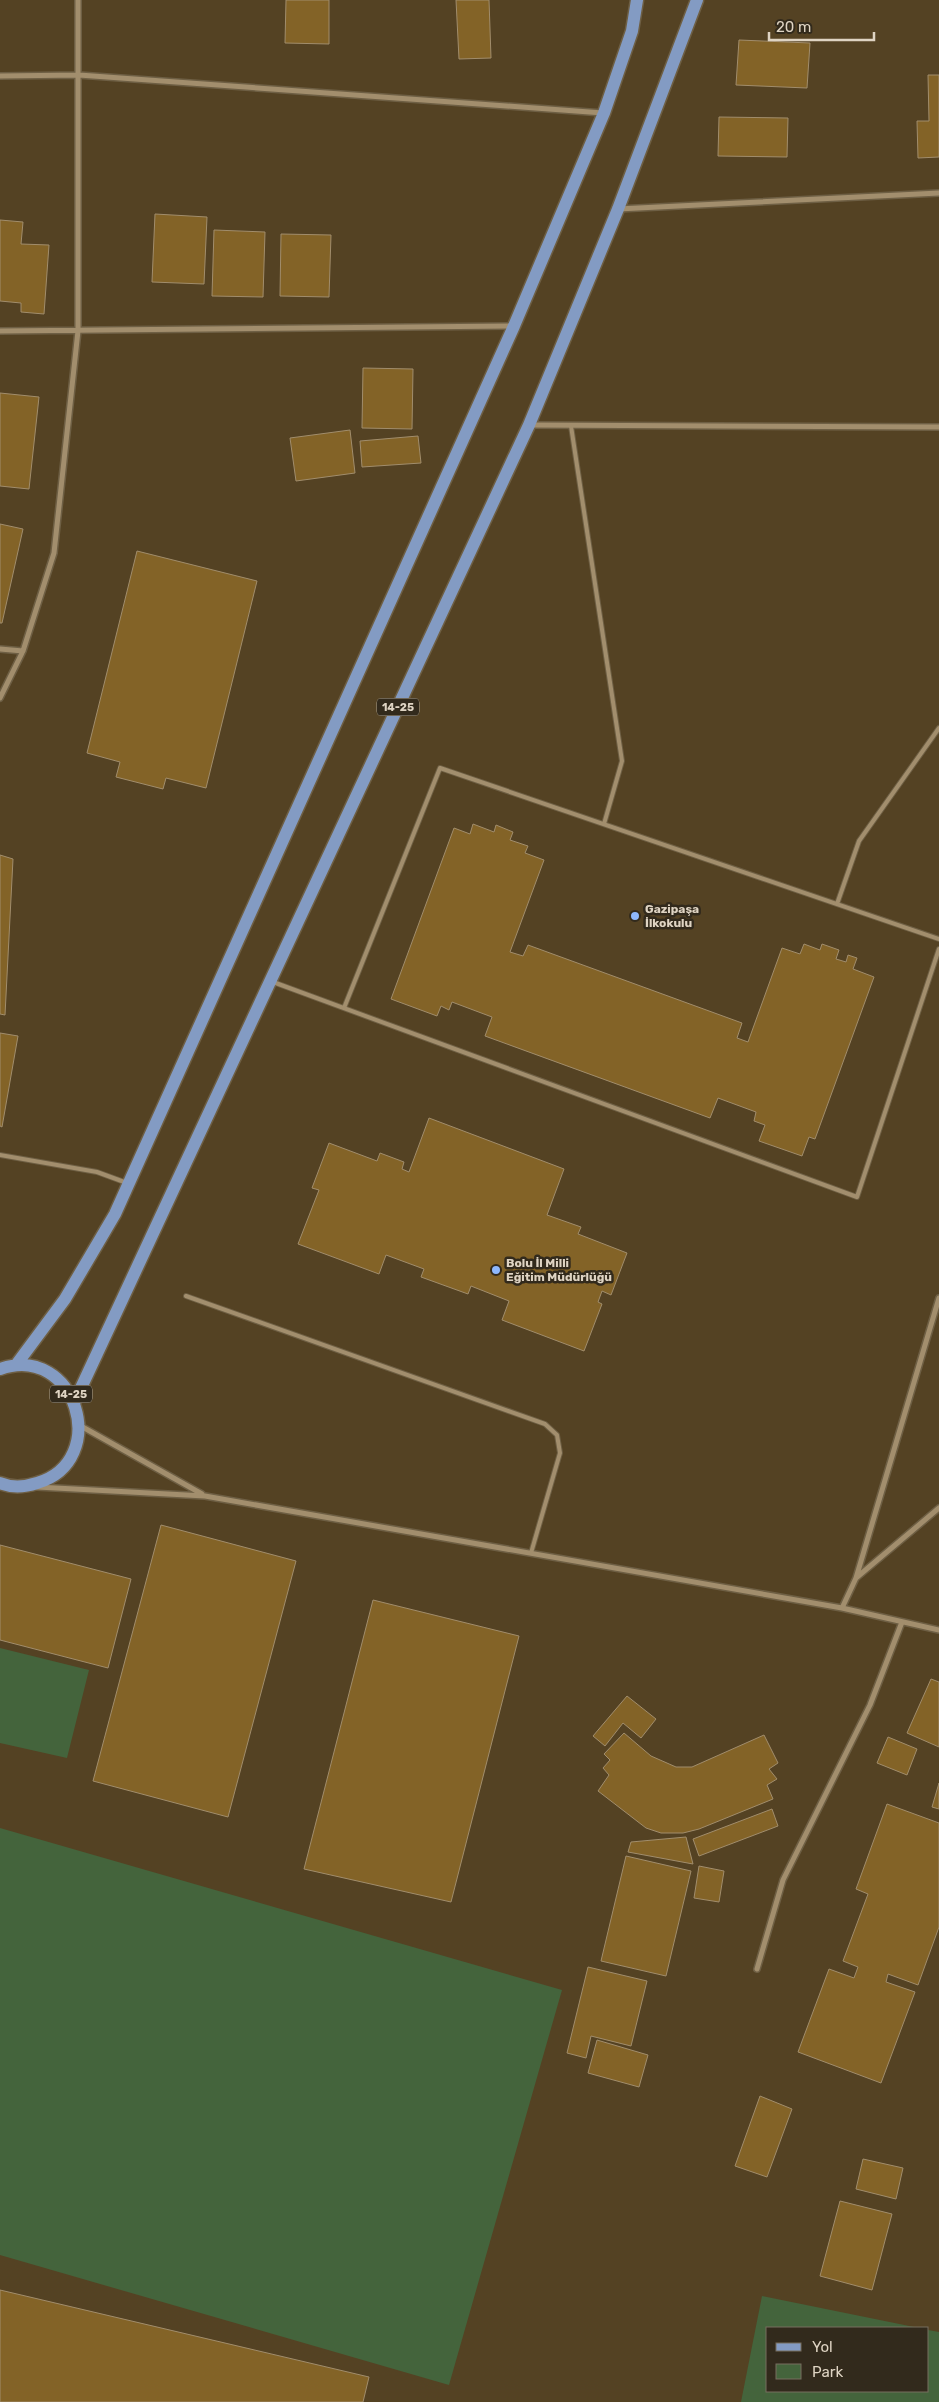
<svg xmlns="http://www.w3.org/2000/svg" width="939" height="2402" viewBox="0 0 939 2402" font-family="Rubik,sans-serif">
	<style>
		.green { fill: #44643c }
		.building { fill: #836327; stroke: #a18d6c }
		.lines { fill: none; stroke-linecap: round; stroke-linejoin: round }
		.lane-casing { stroke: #6e5f44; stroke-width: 6 }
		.street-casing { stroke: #6e5f44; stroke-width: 8 }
		.primary-casing { stroke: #6e5f44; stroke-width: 15 }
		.lane { stroke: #a28e6d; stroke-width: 4 }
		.street { stroke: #a28e6d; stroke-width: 5 }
		.primary { stroke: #839bc3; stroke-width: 12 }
		.poi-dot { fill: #8eb8fd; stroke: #322a1c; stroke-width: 2 }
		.labels { text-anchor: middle; stroke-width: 5; stroke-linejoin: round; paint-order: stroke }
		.shield { fill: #322a1c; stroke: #aba191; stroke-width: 1 }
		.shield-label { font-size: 11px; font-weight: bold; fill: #dfd4c3 }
		.poi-label { font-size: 12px; font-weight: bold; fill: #dfd4c3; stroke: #322a1c; text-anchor: start }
	</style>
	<rect width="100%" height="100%" fill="#544223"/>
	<!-- green -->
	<path class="green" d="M0 1648 89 1670 67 1758 0 1743Z
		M0 1828 562 1990 449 2385 0 2255Z
		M762 2296 919 2328H768V2391H928V2330L939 2332V2402H741Z"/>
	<!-- building -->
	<path class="building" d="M286 0H329V44L285 43Z
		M456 0H489L491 58 459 59Z
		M739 40 810 43 807 88 736 85Z
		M928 75H939V157L918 158 917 121H929Z
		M719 117 788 118 787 157 718 156Z
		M155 214 207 217 204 284 152 282Z
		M0 220 23 222 21 244 49 245 44 314 21 312V303L0 301Z
		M214 230 265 232 263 297 212 296Z
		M281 234 331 235 329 297 280 296Z
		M363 368 413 369 412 429 362 428Z
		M0 393 39 397 29 489 0 486Z
		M350 430 355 473 296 481 290 438Z
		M418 436 421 463 362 467 360 441Z
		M0 524 23 529 2 623H0Z
		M137 551 257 581 206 788 166 778 163 789 116 777 120 762 87 753Z
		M473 824 494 832 496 825 513 832 510 840 528 846 525 853 544 860 510 952 523 956 528 945 742 1023 737 1038 748 1042 782 948 800 954 804 944 820 950 822 944 839 950 836 959 846 962 848 955 857 958 853 969 874 977 815 1139 809 1137 802 1156 759 1141 765 1125 754 1121 756 1112 718 1098 710 1118 485 1036 492 1017 452 1002 449 1010 441 1006 437 1016 391 999 454 828 470 834Z
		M0 855 13 859 5 1015 0 1014Z
		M0 1033 18 1036 2 1127 0 1126Z
		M429 1118 564 1169 547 1215 581 1227 578 1234 627 1253 611 1295 602 1291 598 1302 602 1304 584 1351 502 1320 509 1301 471 1286 468 1294 421 1277 424 1269 386 1255 379 1274 298 1244 319 1190 312 1188 329 1143 377 1161 380 1153 404 1162 402 1169 409 1172Z
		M161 1525 296 1561 228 1817 93 1781Z
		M0 1545 131 1579 108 1668 0 1640Z
		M373 1600 519 1636 451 1902 304 1869Z
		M931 1679 939 1682V1747L907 1733Z
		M627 1696 656 1719 641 1738 623 1723 605 1746 593 1736Z
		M624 1733 651 1756 676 1767H692L764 1735 778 1763 769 1769 777 1779 767 1785 773 1799 699 1829 683 1833H661L646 1828 598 1791 609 1775 603 1768 610 1760 604 1754Z
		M888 1737 917 1749 907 1775 877 1763Z
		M939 1783V1809L932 1807Z
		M887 1804 939 1823V1927L918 1985 888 1974 886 1982 915 1992 881 2083 798 2052 829 1969 854 1978 858 1967 843 1961 868 1894 856 1889Z
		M772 1809 778 1826 699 1856 693 1839Z
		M686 1837 693 1864 628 1852 631 1842Z
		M626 1856 691 1871 666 1976 601 1961Z
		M699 1866 724 1871 719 1902 694 1898Z
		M588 1967 647 1981 631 2046 591 2036 586 2058 567 2053Z
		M597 2040 648 2055 639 2087 588 2073Z
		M760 2096 792 2109 767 2177 735 2166Z
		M863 2159 903 2168 896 2199 856 2189Z
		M840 2201 892 2214 872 2290 820 2276Z
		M0 2290 369 2377 363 2402H0Z"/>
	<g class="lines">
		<!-- lane casing -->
		<g class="lane-casing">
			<path id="lane" d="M571 426 622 761 604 824
				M837 904 859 841 939 728
				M273 982 857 1197 939 949
				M344 1008 440 768 939 939
				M0 1155 97 1172 127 1183
				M186 1296 545 1424 557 1435 560 1453 531 1553"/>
		</g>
		<!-- street casing -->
		<g class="street-casing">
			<path id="street" d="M0 76 79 75 603 113
				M618 209 939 193
				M0 331 512 326
				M530 425 939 427
				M0 649 23 651
				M0 698 23 651 54 553 78 331V0
				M79 1425 202 1494
				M37 1487 205 1496 842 1608 939 1630
				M856 1578 939 1508
				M842 1608 856 1578 939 1298
				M757 1969 783 1880 870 1705 902 1622"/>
		</g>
		<!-- primary casing -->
		<g class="primary-casing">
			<path id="primary" d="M16 1365 65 1299 115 1214 514 326 604 113 632 31 637 0
				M0 1369C76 1342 112 1461 37 1483 25 1487 12 1488 0 1483
				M74 1403 529 425 618 209 697 0"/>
		</g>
		<!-- lane -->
		<use href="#lane" class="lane"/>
		<!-- street -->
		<use href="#street" class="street"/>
		<!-- primary -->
		<use href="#primary" class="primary"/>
	</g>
	<!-- markers -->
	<g class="poi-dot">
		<circle cx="635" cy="916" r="5"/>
		<circle cx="496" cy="1270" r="5"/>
	</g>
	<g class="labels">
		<!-- shield labels -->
		<g class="shield">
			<rect x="377" y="698.5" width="42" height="17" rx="4"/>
			<rect x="50" y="1385.5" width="42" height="17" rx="4"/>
		</g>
		<g class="shield-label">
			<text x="398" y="711">14-25</text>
			<text x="71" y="1398">14-25</text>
		</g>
		<!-- poi labels -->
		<g class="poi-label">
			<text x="645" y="913">Gazipaşa<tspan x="645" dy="14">İlkokulu</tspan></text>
			<text x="506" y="1267">Bolu İl Milli<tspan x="506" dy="14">Eğitim Müdürlüğü</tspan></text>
		</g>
	</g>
	<!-- legend -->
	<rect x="766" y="2327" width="162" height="65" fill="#322a1c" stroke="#776e5f"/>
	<rect x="776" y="2343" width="25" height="8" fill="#839bc3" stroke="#776e5f"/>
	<text x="812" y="2352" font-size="15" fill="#dfd4c3">Yol</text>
	<rect x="776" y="2364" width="25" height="15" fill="#44643c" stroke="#776e5f"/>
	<text x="812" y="2377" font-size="15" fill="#dfd4c3">Park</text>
	<!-- scale -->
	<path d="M769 32v8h105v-8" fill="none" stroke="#dfd4c3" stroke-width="2.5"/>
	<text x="776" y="32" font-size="15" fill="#dfd4c3" stroke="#322a1c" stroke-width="4" paint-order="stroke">20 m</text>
</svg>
